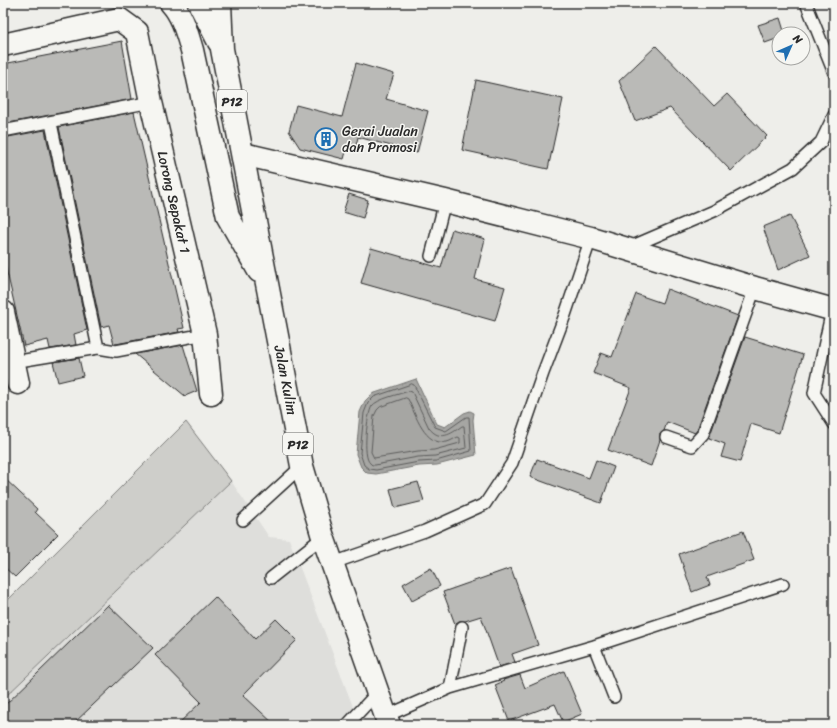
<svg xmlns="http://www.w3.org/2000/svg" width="837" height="728" viewBox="0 0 837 728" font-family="Sriracha,sans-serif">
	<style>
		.built { fill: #dededb }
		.green { fill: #cececa; stroke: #7c7c7a }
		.water { fill: #a6a6a3; stroke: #757573 }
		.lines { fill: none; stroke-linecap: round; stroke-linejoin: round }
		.shore { stroke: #5c5c5b; stroke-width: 1 }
		.building { fill: #babab7; stroke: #2b2b2b }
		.service-casing { stroke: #2b2b2b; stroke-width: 14 }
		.minor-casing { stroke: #2b2b2b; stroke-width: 25 }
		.primary-casing { stroke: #2b2b2b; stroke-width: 25 }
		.service { stroke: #f6f6f2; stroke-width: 11 }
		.minor { stroke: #f6f6f2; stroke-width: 22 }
		.primary { stroke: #f6f6f2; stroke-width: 22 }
		.labels { text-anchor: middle; stroke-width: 3; stroke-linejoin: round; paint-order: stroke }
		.shield { fill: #f6f6f2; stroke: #686867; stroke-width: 1 }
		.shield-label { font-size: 13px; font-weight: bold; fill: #2b2b2b }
		.poi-label { font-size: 14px; fill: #2b2b2b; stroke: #f6f6f2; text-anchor: start }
		.street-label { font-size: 14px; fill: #2b2b2b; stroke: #f6f6f2 }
	</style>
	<rect width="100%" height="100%" fill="#eeeeea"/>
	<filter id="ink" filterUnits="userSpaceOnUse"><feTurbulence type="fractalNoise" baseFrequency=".025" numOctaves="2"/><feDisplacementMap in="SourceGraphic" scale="8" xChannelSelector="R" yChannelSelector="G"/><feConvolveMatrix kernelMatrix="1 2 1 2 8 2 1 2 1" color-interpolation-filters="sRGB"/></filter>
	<g filter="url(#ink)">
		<!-- built -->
		<path class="built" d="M231 481 269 537 289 539 360 725H3V699Z"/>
		<!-- green -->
		<path class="green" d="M186 422 231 481 3 699V605Z"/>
		<!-- water -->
		<path class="water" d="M416 379 437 424 445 427 464 413 470 411 474 413 473 420 476 455 437 465 419 466 376 474 367 473 361 467 356 454 360 412 365 401 372 394Z"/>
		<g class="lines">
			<!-- shore -->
			<path class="shore" d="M412 384 414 385 435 427 446 431 466 417H469L471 451 436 461 419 462 376 470 369 469 364 465 360 453 364 413 368 403 374 397Z
				M409 391 412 392 429 428C440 442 451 434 462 426H464L466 448 435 456 418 457 375 465C373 465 371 465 370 463 362 457 367 414 372 406 377 399 400 394 409 391Z
				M406 398 408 399C416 415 424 446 447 442 451 441 455 438 458 437L460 438V443L434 450 418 451 374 458 371 452 374 416 377 410 380 407Z"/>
		</g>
		<!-- building -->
		<path class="building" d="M780 18 785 34H779V38L765 43 758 25Z
			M122 41 132 99 3 124V64Z
			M656 46 714 106 727 94 767 136 731 171 670 108 635 121 619 81Z
			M356 63 394 74 386 99 428 111 417 153 358 137 355 150 347 148 344 159 300 148 289 131 296 105 342 117Z
			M476 80 563 99 548 169 462 150Z
			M134 112 184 328 178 329 179 332 116 344H114L109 325 101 327 59 127Z
			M45 130 87 330 74 334 76 345 50 349 48 340 24 346 3 255V138Z
			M349 194 368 200 363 218 343 212Z
			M790 216 810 255 778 270 763 227Z
			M452 229 485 239 475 279 505 287 495 321 361 283 371 248 441 268Z
			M667 289 738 316 697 430 695 433 667 422 664 431 660 434V440L651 466 608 450 631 388 593 373 601 353 612 357 636 294 662 303Z
			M745 337 803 355 779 433 751 424 740 462 721 457 725 444 709 438Z
			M183 345 197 391 185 396 135 354Z
			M79 358 83 376 58 382 53 362Z
			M537 459 589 478 596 460 614 467 601 503 530 477Z
			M3 477 37 509 35 512 58 534 15 577 3 566Z
			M418 482 424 501 395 508 390 489Z
			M743 531 754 560 707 577 710 585 692 592 679 554Z
			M431 568 440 586 412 601 403 584Z
			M511 568 538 645 512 654 515 662 499 667 481 616 465 621H459L455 624 443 592Z
			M215 597 255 639 276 619 297 640 243 695 275 725H177L201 702 155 655Z
			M108 605 153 648 72 725H3V707Z
			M564 671 582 714 563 722 555 704 509 721 495 685 504 681 503 680 520 675 525 688Z"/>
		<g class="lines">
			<!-- service casing -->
			<g class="service-casing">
				<path id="service" d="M806 3 834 73
					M51 123 98 348 116 351 205 334
					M3 131 151 102
					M628 248 714 211 793 168 821 142 834 115
					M431 256 445 201
					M832 310 814 393 834 424
					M13 362 98 348
					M666 437 692 446 703 434 755 288
					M243 520 302 466
					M333 563 425 531 485 504 512 463 543 373 565 315 591 238
					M271 578 323 537
					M594 646 614 697
					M450 688 462 627
					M386 716 450 688 594 646 783 584
					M347 725 377 693"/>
			</g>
			<!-- minor casing -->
			<g class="minor-casing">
				<path id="minor" d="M3 45 119 19 137 32 151 102 205 334 211 394
					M243 154 445 201 591 238 755 288 834 310
					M3 312 18 383"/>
			</g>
			<!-- primary casing -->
			<g class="primary-casing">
				<path id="primary" d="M171 3C183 16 187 34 192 50L228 217 259 271
					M199 3 219 42
					M220 3 222 49 302 466 323 537 389 725"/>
			</g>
			<!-- service -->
			<use href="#service" class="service"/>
			<!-- minor -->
			<use href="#minor" class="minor"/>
			<!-- primary -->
			<use href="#primary" class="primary"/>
		</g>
	</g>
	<!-- icons -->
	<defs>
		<g id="building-ring" transform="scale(1.15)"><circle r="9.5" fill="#f6f6f2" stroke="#1f6fb2" stroke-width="1.5"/><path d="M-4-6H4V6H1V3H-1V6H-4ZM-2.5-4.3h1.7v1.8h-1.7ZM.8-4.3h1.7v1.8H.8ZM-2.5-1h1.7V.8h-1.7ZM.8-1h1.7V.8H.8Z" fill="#1f6fb2"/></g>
	</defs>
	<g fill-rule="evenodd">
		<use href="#building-ring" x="326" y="139"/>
	</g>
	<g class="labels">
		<!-- shield labels -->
		<g class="shield">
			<rect x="217" y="90" width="30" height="22" rx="3"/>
			<rect x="283" y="433" width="30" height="22" rx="3"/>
		</g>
		<g class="shield-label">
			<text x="232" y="106">P12</text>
			<text x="298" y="449">P12</text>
		</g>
		<!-- poi labels -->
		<g class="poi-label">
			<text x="342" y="136">Gerai Jualan<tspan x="342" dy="16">dan Promosi</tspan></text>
		</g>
		<!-- street labels -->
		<g class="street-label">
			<text transform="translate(174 202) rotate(77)" y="5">Lorong Sepakat 1</text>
			<text transform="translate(286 380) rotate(79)" y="5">Jalan Kulim</text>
		</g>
	</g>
	<!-- margin -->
	<rect width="837" height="728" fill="none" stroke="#f6f6f2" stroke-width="16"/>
	<rect x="8" y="8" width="821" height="712" fill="none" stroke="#2b2b2b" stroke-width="1.5" filter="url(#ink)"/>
	<!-- north arrow -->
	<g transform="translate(791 46) rotate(45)"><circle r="19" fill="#f6f6f2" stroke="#a5a5a2"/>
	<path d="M0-3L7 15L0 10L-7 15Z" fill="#1f6fb2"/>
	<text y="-6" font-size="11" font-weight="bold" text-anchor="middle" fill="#2b2b2b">N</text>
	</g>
</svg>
